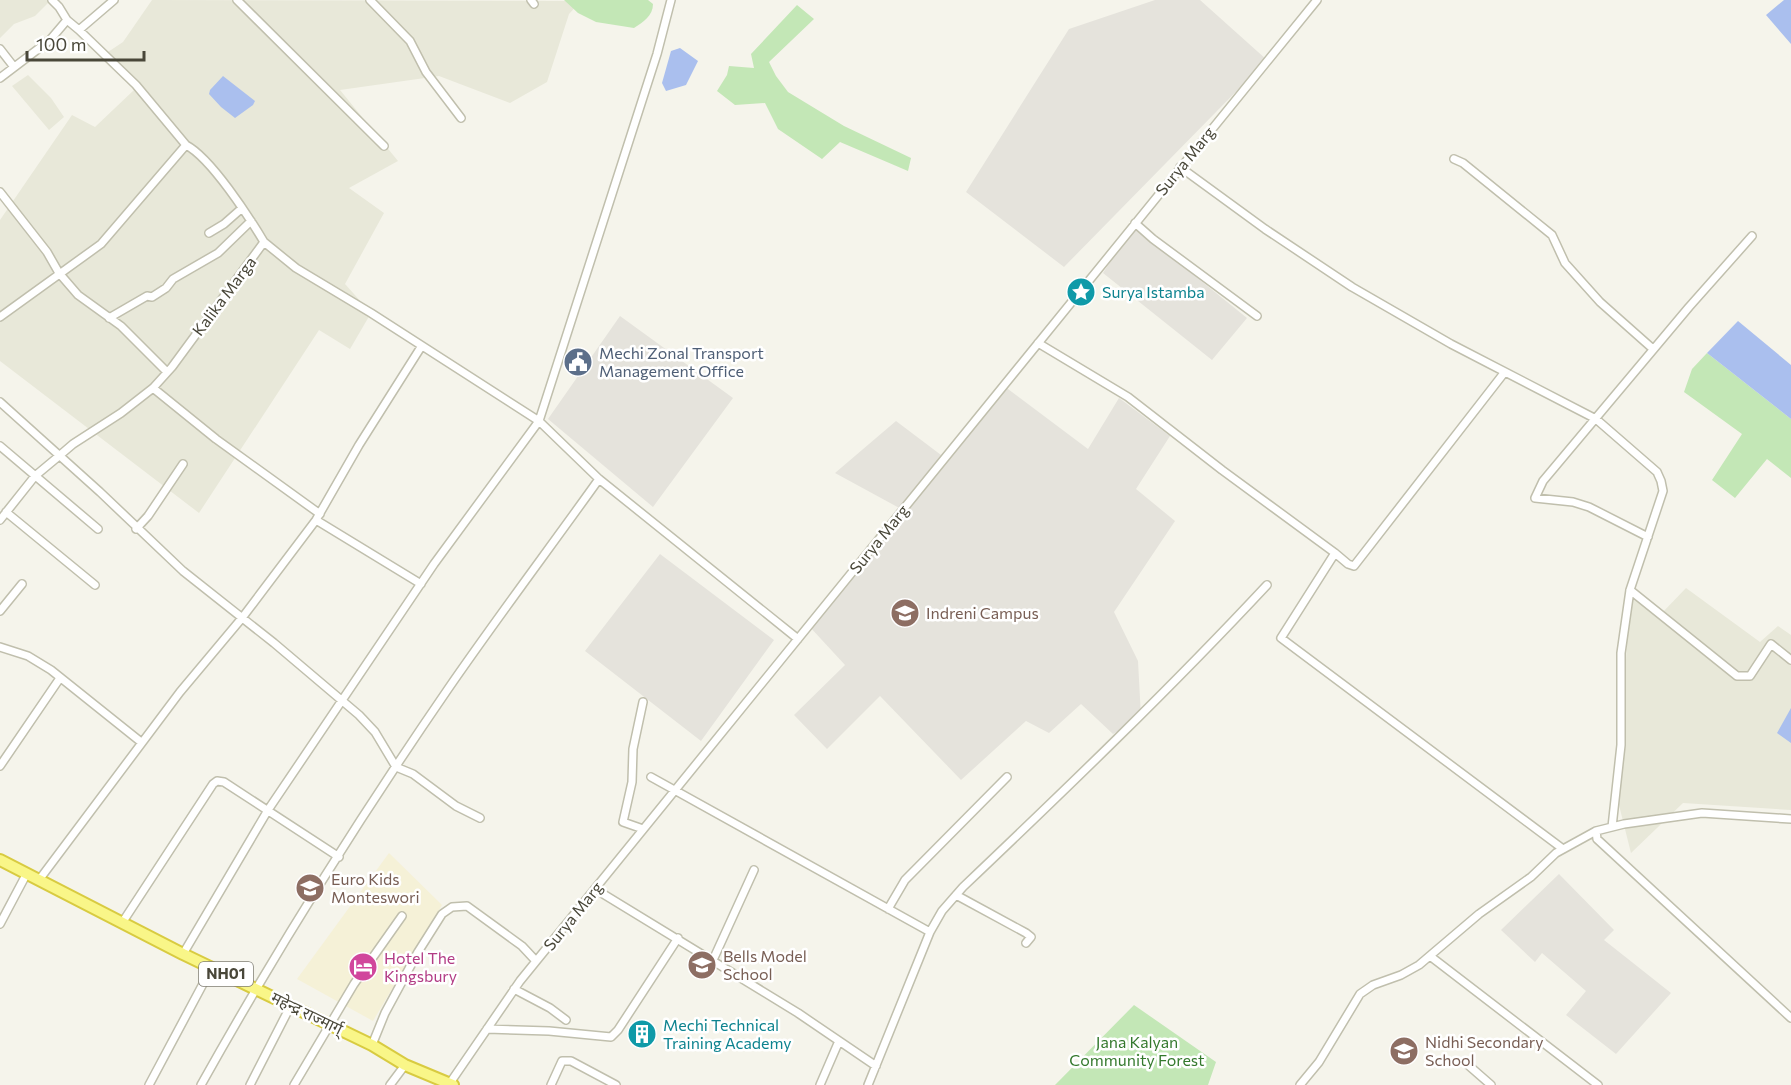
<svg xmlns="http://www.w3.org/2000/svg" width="1791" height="1085" viewBox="0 0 1791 1085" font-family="Commissioner,'Noto Sans Devanagari',sans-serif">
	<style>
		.residential { fill: #e8e8d9 }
		.commercial { fill: #f5f1d7 }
		.industrial { fill: #e5e3dc }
		.green { fill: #c3e7b6 }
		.water { fill: #aabfee }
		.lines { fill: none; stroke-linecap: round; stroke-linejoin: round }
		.minor-casing { stroke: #c0bfad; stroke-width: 10 }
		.trunk-casing { stroke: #d8cb41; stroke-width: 14 }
		.minor { stroke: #fff; stroke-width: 7 }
		.trunk { stroke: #f9f688; stroke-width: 10 }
		.labels { text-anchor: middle; stroke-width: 5; stroke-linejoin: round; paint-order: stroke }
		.shield { fill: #fff; stroke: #807e74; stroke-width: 1.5 }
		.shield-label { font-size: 15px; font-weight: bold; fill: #494739 }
		.street-label { font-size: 16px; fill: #494739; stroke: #fff }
		.culture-label { font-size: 16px; fill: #0d838f; stroke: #fff; text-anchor: start }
		.service-label { font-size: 16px; fill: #4e5e75; stroke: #fff; text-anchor: start }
		.education-label { font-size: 16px; fill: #785e54; stroke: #fff; text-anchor: start }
		.hotel-label { font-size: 16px; fill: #b23c85; stroke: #fff; text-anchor: start }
		.park-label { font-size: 16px; fill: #34792d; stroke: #fff }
	</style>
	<rect width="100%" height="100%" fill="#f5f4eb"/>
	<!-- residential -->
	<path class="residential" d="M0 0H51L35 16 14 24 0 38Z
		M152 0 581 1 569 14 547 82 510 103 439 76 340 90 398 161 349 188 384 213 345 284 371 313 350 349 319 330 199 513 0 361V220L72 115 95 127 134 90 108 52 123 42Z
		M28 75 51 98 64 117 49 130 12 86Z
		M1686 588 1760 642 1778 626 1791 635V810L1683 803 1631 853 1619 805 1629 597 1661 614Z"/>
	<!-- commercial -->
	<path class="commercial" d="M389 853 442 905 373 1021 297 979Z"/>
	<!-- industrial -->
	<path class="industrial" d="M1155 0H1200L1267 60 1064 267 966 192 1069 29Z
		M1133 226 1247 318 1212 360 1103 273Z
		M620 316 733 398 653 507 548 419Z
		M1004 386 1088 449 1119 398 1170 436 1136 489 1175 521 1114 612 1138 661 1141 717 1113 734 1081 704 1049 733 1026 721 961 780 880 696 827 749 794 715 845 665 809 626 903 510 835 473 896 421 945 458Z
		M660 554 774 640 701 741 585 651Z
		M1559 874 1614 930 1604 940 1671 993 1616 1054 1566 1015 1586 991 1542 953 1535 962 1501 930Z"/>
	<!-- green -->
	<path class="green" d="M564 0H648L653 4C653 16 643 22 634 28L596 22 578 13Z
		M797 5 814 19 769 62 776 76 788 92 844 126 911 158 908 171 840 142 822 159 778 129 765 103 735 105 717 91 727 75 729 66 754 68 751 54Z
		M1707 353 1791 419V478L1767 459 1735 498 1712 480 1742 434 1684 392 1692 369Z
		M1134 1005 1216 1062 1208 1085H1055Z"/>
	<!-- water -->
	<path class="water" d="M1784 0H1791V44L1766 15Z
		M680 48 698 61 686 85 666 91 662 83 671 51Z
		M223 76 255 101 253 105 235 118 221 107 209 94 210 90Z
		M1738 321 1791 365V419L1707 353Z
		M1791 708V743L1777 733Z"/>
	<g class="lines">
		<!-- minor casing -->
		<g class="minor-casing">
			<path id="minor" d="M237 0 384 146
				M370 0 410 41 426 72 461 118
				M531 0 534 4
				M79 30 114 0
				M0 49 14 67
				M0 78 50 40 67 20
				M1454 159 1463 163 1552 235 1565 263 1600 302 1653 349
				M1180 167 1265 229 1352 287 1451 344 1596 419 1657 472 1661 481 1663 491 1630 590 1621 653V745L1612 827
				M0 192 47 252 59 273 78 295 121 326 167 372
				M1135 223 1153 239 1257 316
				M209 233 224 224 241 209
				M264 242 296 268 371 313 539 421 599 479 798 639
				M0 317 101 244 186 145
				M109 318 147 296 152 297 166 288 173 279 218 253 251 221
				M1038 343 1128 397 1222 470 1335 553 1348 564 1354 566 1504 373
				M153 388 216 439 320 514
				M0 402 100 492 183 571 274 643 359 715 375 732 396 767 413 774 456 806 480 818
				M0 446 98 529
				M6 512 95 585
				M0 520 35 476 59 456 73 444 121 413 153 388 172 367 264 242C249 217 211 158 186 145L136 85 79 30 67 20 59 7 52 0
				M316 520 421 584
				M136 529 148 516 183 464
				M1648 537 1589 507 1573 502 1535 498 1543 481 1689 307 1752 236
				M1335 553 1281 638 1563 849
				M1630 590 1737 676H1750L1771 644 1791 660
				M0 611 22 584
				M0 647 28 656 51 670 141 742
				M0 766 60 678
				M651 777 930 932
				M643 829 623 822 632 782 633 749 643 702
				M1596 831 1597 839 1791 1018
				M39 880 180 692 242 618 316 520 359 445 421 347
				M595 889 798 1013 876 1066
				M956 895 1026 933 1031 937 1026 943
				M888 909 905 880 1007 777
				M122 923 213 784 217 781 224 782 339 857
				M0 924 27 873
				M183 954 268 810 434 564 539 421 657 54 671 0
				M1430 956 1598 1085
				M713 960 754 870
				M514 989 550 1008 566 1020
				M487 1029 549 1031 611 1037 618 1030 678 938
				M372 1045 385 1013 418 952 442 914 452 907 467 906 522 946 536 961
				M1467 1064 1491 1085
				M450 1083 520 981 1317 0
				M149 1085 212 967
				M201 1085C277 949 360 817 448 689 497 618 549 549 599 479
				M250 1085 291 1005
				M294 1085 354 984 402 916
				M390 1085 405 1065
				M551 1085 562 1061H571L616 1085
				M820 1085 839 1041
				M868 1085 930 932 942 911 963 887C1066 789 1169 690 1267 585
				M1300 1085 1319 1062 1360 994 1373 985 1401 975 1419 965 1479 914 1531 877 1556 853 1596 831 1624 824 1702 813 1791 819"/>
		</g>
		<!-- trunk casing -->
		<g class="trunk-casing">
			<path id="trunk" d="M0 860 183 954 372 1045 405 1065 453 1085"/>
		</g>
		<!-- minor -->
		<use href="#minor" class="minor"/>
		<!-- trunk -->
		<use href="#trunk" class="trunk"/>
	</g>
	<!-- icons -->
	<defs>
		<g id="sight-disc" transform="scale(1.5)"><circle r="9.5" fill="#0f9aa8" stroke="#fff"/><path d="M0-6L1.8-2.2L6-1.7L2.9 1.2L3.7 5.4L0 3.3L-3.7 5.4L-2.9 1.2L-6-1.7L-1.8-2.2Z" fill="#fff"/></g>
		<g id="civic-disc" transform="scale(1.5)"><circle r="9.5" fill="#5c6f8a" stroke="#fff"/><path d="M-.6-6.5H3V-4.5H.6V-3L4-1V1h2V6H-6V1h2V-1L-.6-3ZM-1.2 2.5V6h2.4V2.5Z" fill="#fff"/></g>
		<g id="university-disc" transform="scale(1.5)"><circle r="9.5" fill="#8d6e63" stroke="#fff"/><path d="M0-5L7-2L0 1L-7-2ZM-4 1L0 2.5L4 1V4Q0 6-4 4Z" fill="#fff"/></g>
		<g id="school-disc" transform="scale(1.5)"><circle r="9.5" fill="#8d6e63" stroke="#fff"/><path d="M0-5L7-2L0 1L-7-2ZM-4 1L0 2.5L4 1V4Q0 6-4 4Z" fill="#fff"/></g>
		<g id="hotel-disc" transform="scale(1.5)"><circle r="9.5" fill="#d1479c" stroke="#fff"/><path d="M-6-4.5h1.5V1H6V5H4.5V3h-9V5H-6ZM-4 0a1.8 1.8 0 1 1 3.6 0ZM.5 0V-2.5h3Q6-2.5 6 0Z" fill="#fff"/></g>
		<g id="building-disc" transform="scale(1.5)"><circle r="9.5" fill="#0f9aa8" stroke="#fff"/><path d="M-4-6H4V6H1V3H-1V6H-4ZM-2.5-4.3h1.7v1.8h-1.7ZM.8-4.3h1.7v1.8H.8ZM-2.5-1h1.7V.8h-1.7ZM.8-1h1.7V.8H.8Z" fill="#fff"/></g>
	</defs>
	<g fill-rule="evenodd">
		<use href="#sight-disc" x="1081" y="292"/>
		<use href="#civic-disc" x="578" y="362"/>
		<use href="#university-disc" x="905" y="613"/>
		<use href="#school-disc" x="310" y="888"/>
		<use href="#school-disc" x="702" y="965"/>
		<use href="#hotel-disc" x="363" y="967"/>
		<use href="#building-disc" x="642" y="1034"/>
		<use href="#school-disc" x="1404" y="1051"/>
	</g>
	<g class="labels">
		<!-- shield labels -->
		<rect class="shield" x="199" y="962" width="54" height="24" rx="4.5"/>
		<g class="shield-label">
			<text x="226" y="979">NH01</text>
		</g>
		<!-- street labels -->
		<g class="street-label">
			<text transform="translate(1185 161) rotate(-51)" y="6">Surya Marg</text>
			<text transform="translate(224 296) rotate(-53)" y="6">Kalika Marga</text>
			<text transform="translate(879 539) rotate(-51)" y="6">Surya Marg</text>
			<text transform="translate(573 916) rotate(-51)" y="6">Surya Marg</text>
			<text transform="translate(307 1013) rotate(26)" y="6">महेन्द्र राज्मार्ग्</text>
		</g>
		<!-- culture labels -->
		<g class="culture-label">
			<text x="1102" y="298">Surya Istamba</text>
			<text x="663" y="1031">Mechi Technical<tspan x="663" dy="18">Training Academy</tspan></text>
		</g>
		<!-- service labels -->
		<g class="service-label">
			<text x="599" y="359">Mechi Zonal Transport<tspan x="599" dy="18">Management Office</tspan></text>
		</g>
		<!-- education labels -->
		<g class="education-label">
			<text x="926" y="619">Indreni Campus</text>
			<text x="331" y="885">Euro Kids<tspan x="331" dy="18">Monteswori</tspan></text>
			<text x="723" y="962">Bells Model<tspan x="723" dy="18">School</tspan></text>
			<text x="1425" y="1048">Nidhi Secondary<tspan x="1425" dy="18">School</tspan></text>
		</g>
		<!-- hotel labels -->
		<g class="hotel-label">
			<text x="384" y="964">Hotel The<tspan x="384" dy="18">Kingsbury</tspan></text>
		</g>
		<!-- park labels -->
		<g class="park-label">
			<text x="1137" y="1048">Jana Kalyan<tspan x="1137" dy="18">Community Forest</tspan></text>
		</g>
	</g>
	<!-- scale -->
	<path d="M27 51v9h117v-9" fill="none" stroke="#494739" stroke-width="3"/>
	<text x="36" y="51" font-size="18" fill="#494739" stroke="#ffffff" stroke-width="4.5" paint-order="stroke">100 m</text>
</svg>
